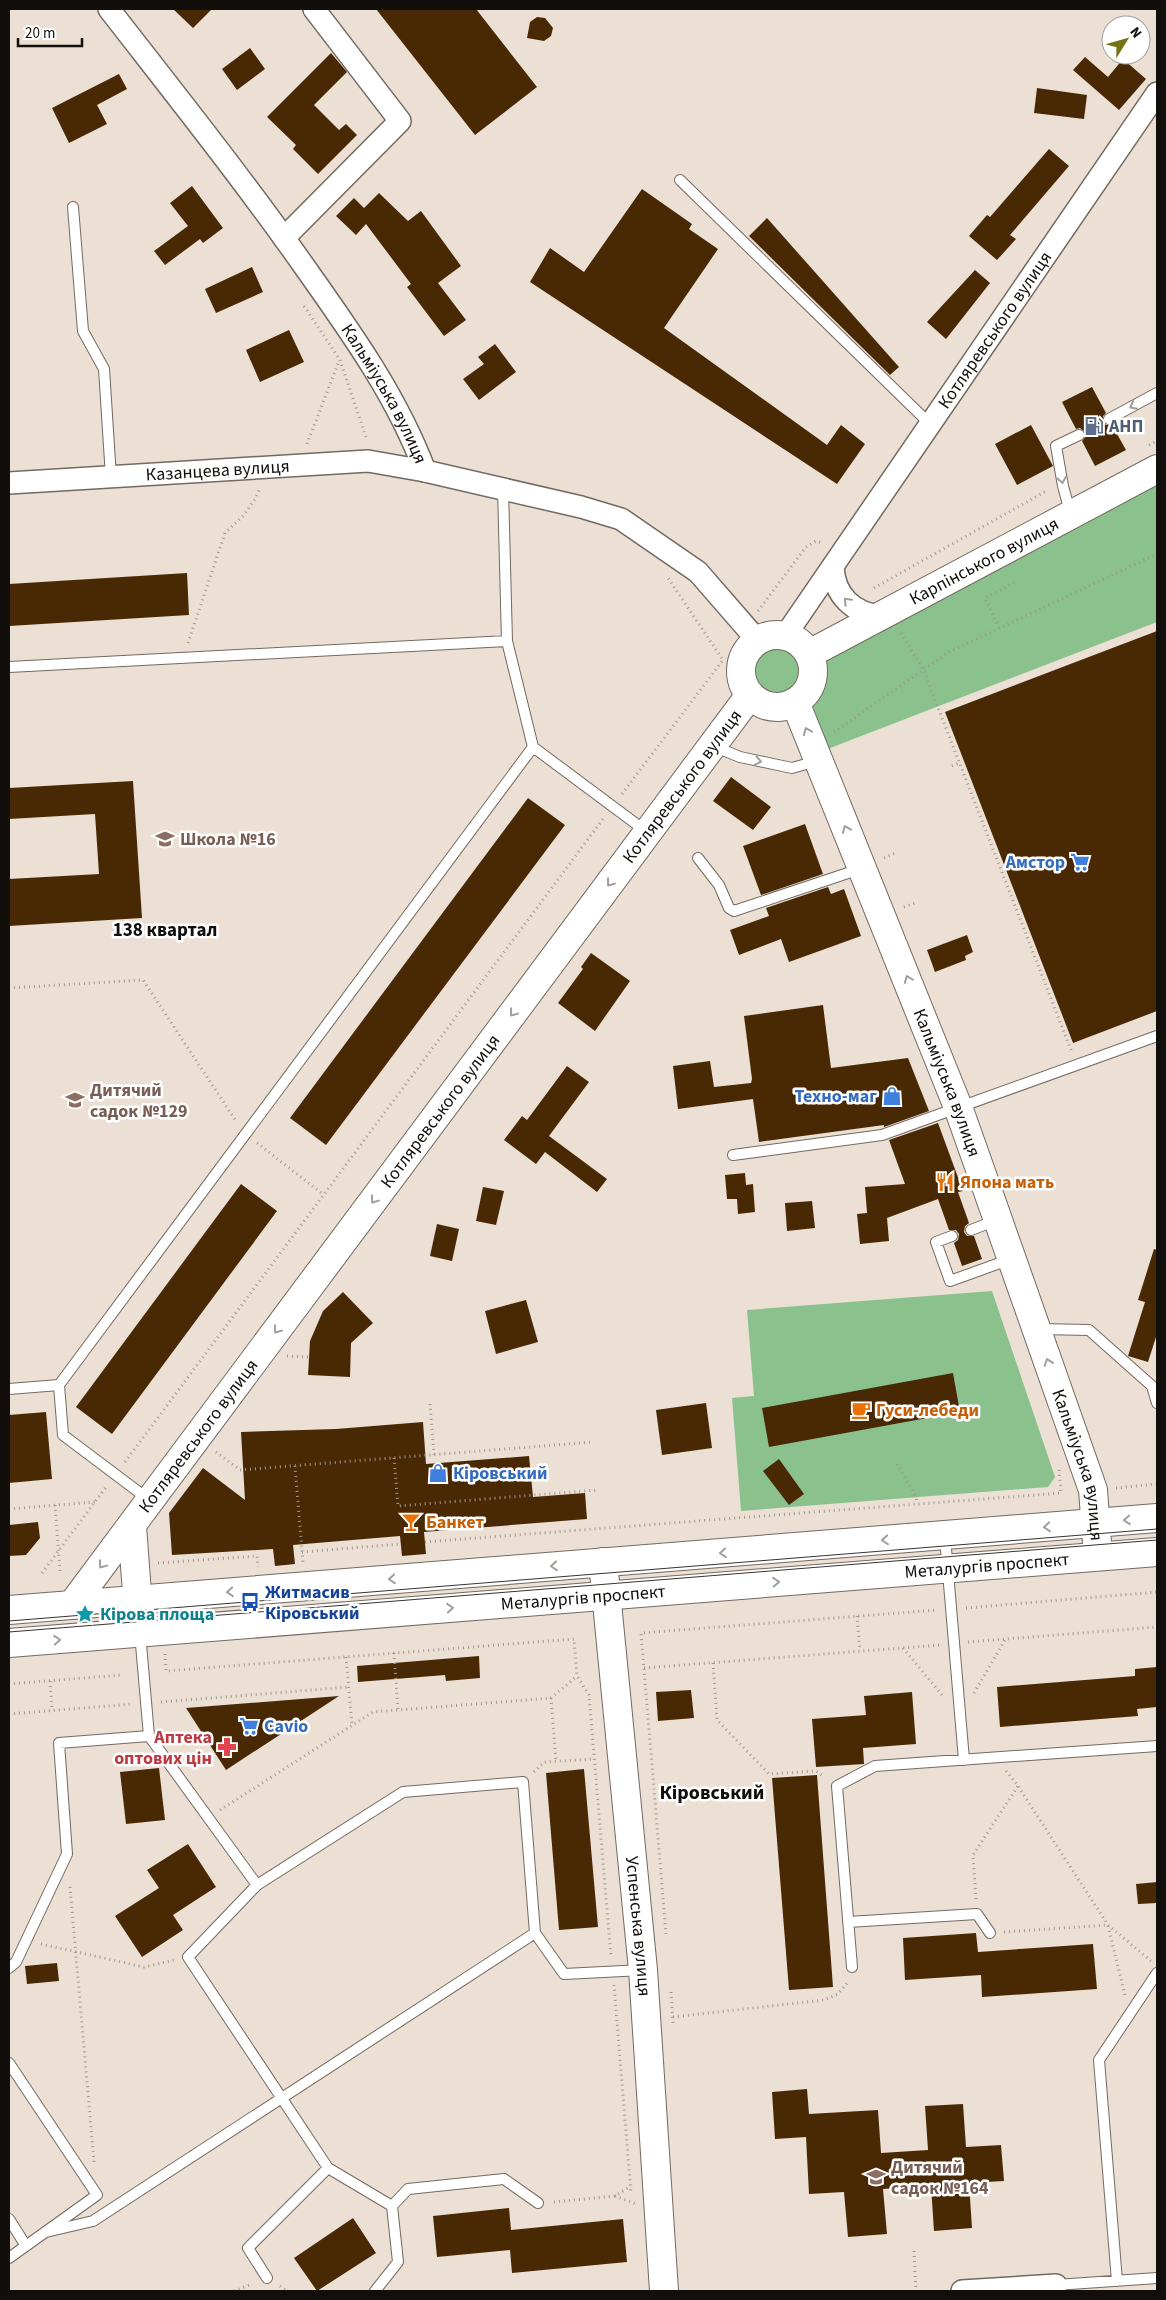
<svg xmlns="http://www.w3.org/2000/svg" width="1166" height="2300" viewBox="0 0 1166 2300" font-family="'Source Sans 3',sans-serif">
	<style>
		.green { fill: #8ac18d }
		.building { fill: #492904 }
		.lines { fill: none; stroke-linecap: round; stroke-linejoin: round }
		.lane-casing { stroke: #736960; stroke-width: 12 }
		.street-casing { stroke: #736960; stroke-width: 24 }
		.secondary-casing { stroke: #736960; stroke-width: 30 }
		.primary-casing { stroke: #736960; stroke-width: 30 }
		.path { stroke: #a0978e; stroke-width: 3; stroke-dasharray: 1 4; stroke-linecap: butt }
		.lane { stroke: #fff; stroke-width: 10 }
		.street { stroke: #fff; stroke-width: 21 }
		.secondary { stroke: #fff; stroke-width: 28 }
		.primary { stroke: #fff; stroke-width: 28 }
		.tram { stroke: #38332e; stroke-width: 1 }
		.oneway { stroke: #a09f9d }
		.labels { text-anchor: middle; stroke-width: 5; stroke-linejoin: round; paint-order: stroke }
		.street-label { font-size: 18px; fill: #120e0b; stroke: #fff }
		.service-label { font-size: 18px; font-weight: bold; fill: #4e5e75; stroke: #fff; text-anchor: start }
		.education-label { font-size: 18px; font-weight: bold; fill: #785e54; stroke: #fff; text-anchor: start }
		.shop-label { font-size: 18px; font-weight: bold; fill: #366cbe; stroke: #fff; text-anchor: end }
		.food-label { font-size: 18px; font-weight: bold; fill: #c56008; stroke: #fff; text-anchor: start }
		.transit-label { font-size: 18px; font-weight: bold; fill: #164399; stroke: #fff; text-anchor: start }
		.culture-label { font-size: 18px; font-weight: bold; fill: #0d838f; stroke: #fff; text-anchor: start }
		.health-label { font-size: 18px; font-weight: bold; fill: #be3a42; stroke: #fff; text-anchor: end }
		.neighbourhood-label { font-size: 19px; font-weight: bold; fill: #120e0b; stroke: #fff }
		.quarter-label { font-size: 20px; font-weight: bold; fill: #120e0b; stroke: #fff }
	</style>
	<rect width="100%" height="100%" fill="#ece0d5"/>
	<!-- green -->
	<path class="green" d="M1157 482V622L825 750 808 709C823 694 828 678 823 657Z
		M755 671a22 22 0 1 1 44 0a22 22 0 1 1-44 0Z
		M992 1291 1055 1477 1048 1487 741 1511 732 1398 754 1396 747 1310Z"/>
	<!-- building -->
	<path class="building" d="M173 9H212L193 28Z
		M376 9H476L537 87 475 135Z
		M537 17 545 18 553 28 551 36 544 41 527 38 530 22Z
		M250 48 265 69 237 90 222 69Z
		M331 53 347 72 314 105 339 130 346 124 357 135 318 174 293 149 296 145 267 117Z
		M1085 57 1108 77 1123 59 1146 79 1119 110 1073 70Z
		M119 74 127 89 97 105 107 124 69 143 52 108Z
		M1037 88 1087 95 1084 119 1034 113Z
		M1049 149 1069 166 1010 235 1016 239 997 260 969 236 987 215 990 217Z
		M192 186 223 228 203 243 200 239 165 265 154 251 188 226 170 203Z
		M642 189 692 224 689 229 718 249 664 328 827 445 841 425 865 444 837 484 530 282 550 248 584 272Z
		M379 193 408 221 421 211 461 266 438 283 466 320 444 336 407 287 411 284 366 224 356 235 336 216 354 198 364 208Z
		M767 218 899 367 890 375 749 236Z
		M252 267 263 292 216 313 205 289Z
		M975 270 990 283 946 339 927 322Z
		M289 330 304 362 260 382 246 350Z
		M495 344 516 372 479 400 463 379 484 364 478 357Z
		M1092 387 1106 413 1103 416V422L1106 425H1112L1126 450 1095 466 1082 441 1086 436 1085 432 1080 428 1076 429 1062 402Z
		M1031 425 1053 466 1017 485 995 444Z
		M187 573 189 615 9 626V584Z
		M1157 631V1011L1073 1043 945 712Z
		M731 777 771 807 753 830 713 801Z
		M133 781 142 918 9 926V879L99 874 95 814 9 819V788Z
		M528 798 565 825 326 1145 290 1118Z
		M805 824 823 874 761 895 743 846Z
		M828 887 831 894 844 889 861 936 789 962 781 939 739 955 730 930 769 916 766 908Z
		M967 935 973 952 965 956 966 960 935 972 927 950Z
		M591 953 630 981 595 1031 558 1003 583 969 581 967Z
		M823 1005 831 1068 908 1058 929 1111 884 1127V1125L759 1142 753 1099 678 1109 673 1066 710 1061 714 1087 751 1083 752 1079 744 1016Z
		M567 1066 589 1082 549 1136 607 1179 597 1192 545 1152 536 1164 504 1140 522 1116 527 1120Z
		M938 1123 963 1191 958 1192 969 1223 965 1226 964 1232 967 1236H974L982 1259 962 1266 954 1243 958 1240 959 1234 956 1230H949L938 1199 887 1218 889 1241 860 1244 857 1214 867 1213 865 1187 905 1184 889 1140Z
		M745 1173 746 1185 753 1184 755 1212 738 1214 737 1199H727L725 1175Z
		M241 1184 277 1211 112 1434 76 1407Z
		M483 1187 504 1191 496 1225 476 1221Z
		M812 1201 815 1228 787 1231 785 1203Z
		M437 1224 459 1229 452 1261 430 1256Z
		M1154 1249 1157 1250V1334L1148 1362 1128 1356 1145 1302 1138 1300Z
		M343 1292 373 1323 351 1343 350 1377 308 1375 310 1341 323 1311Z
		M526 1300 538 1342 496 1354 485 1311Z
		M953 1373 960 1412 769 1447 762 1408Z
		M706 1403 712 1448 662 1455 656 1410Z
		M46 1412 52 1479 9 1483V1415Z
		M423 1422 426 1464 529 1456 533 1497 585 1493 587 1519 424 1532 426 1554 402 1556 400 1536 293 1545 295 1564 275 1566 273 1549 172 1555 169 1513 203 1468 245 1500 241 1432 336 1429Z
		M779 1459 804 1494 789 1505 763 1471Z
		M38 1522 40 1538 26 1555 9 1556V1525Z
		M479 1656 480 1678 446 1681 445 1675 358 1682 357 1666Z
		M1157 1667V1707L1137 1709 1138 1716 1000 1727 997 1687 1135 1676V1669Z
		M691 1690 694 1718 658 1721 656 1692Z
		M912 1692 916 1744 863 1748 864 1764 816 1767 812 1719 866 1715 864 1696Z
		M339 1696 226 1770 186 1708Z
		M159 1768 165 1820 126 1824 120 1772Z
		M584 1769 598 1927 559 1930 546 1773Z
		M817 1775 833 1987 789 1990 772 1778Z
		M188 1844 216 1887 173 1915 183 1930 142 1957 115 1916 159 1888 147 1870Z
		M1157 1882V1903L1138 1904 1136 1884Z
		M976 1933 978 1952 1093 1944 1097 1989 982 1997 981 1975 905 1980 903 1938Z
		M57 1963 59 1981 27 1984 25 1966Z
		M807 2089 809 2114 878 2110 881 2153 928 2150 925 2106 963 2104 966 2147 1001 2145 1004 2181 969 2183 972 2228 934 2231 931 2186 883 2189 887 2234 848 2237 844 2192 809 2194 806 2137 775 2139 772 2092Z
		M509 2208 511 2230 623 2219 627 2262 512 2273 510 2250 437 2257 433 2216Z
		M353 2218 376 2253 317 2291 294 2258Z"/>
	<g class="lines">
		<!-- lane casing -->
		<g class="lane-casing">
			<path id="lane" d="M680 180 930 424
				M73 207 83 331 104 369 111 477
				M1109 419 1157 393
				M503 489 507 641 533 747 647 832
				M1070 512 1063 486 1056 446 1079 435
				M9 667 507 641
				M713 746 740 757 792 768 817 761
				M698 858 719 885 729 908 734 911 860 869
				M733 1155 882 1135 1157 1036
				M971 1230 997 1220
				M952 1236 936 1242 950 1281 1011 1259
				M1039 1329 1089 1330 1152 1386 1157 1403
				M9 1389 59 1385
				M148 1499 63 1435 59 1385 533 747
				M945 1537 964 1760
				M140 1633 149 1736 257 1885
				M848 1922 977 1914 990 1933
				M852 1967 837 1786 875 1766 1157 1746
				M9 1968 16 1962 67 1854 59 1743 149 1736
				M9 2063 97 2195 9 2258
				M392 2206 328 2168 188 1957 257 1885 403 1792 523 1782 535 1933 564 1974 643 1970
				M9 2219 26 2246
				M46 2232 93 2221 535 1933
				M267 2278 248 2248 328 2168
				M1117 2281 1099 2060 1157 1973
				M1056 2285 1157 2278
				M375 2291 398 2262 392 2206 408 2189 504 2179 538 2203"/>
		</g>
		<!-- street casing -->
		<g class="street-casing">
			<g id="street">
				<path id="s1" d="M109 9C175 94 242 178 304 266 350 331 397 396 425 471"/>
				<path d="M284 238 400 121 314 9"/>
				<path id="s2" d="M9 483 368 461 425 471 581 507 621 519 698 572 758 641"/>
				<path d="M833 566C834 595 853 614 882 616"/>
				<path id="s3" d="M785 636 1157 93"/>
				<path d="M962 2291 1056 2285"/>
			</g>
		</g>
		<!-- secondary casing -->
		<g class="secondary-casing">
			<g id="secondary">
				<circle cx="777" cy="671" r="36"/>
				<path id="s4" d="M809 654 1157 469"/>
				<path id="s5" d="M795 702 958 1107 998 1220 1093 1490 1098 1556"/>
				<path d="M132 1526 140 1633"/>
				<path id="s6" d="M603 1562 643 1970 664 2291"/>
				<path id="s7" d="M72 1605 750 695"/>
			</g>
		</g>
		<!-- primary casing -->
		<g class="primary-casing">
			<g id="primary">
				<path d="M9 1610 1157 1518"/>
				<path id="s8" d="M9 1643 1157 1552"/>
			</g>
		</g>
		<!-- path -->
		<path class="path" d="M304 306 340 360 367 440
			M307 444 339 361
			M1149 445 1157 441
			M874 588 1048 490
			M758 611 806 547 816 541 823 543
			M999 628 985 598 1014 583
			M901 633 923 669 1071 1050
			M188 643 225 533 244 515 255 499 260 488
			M834 732 949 652 1157 554
			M952 766 959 763
			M622 794 723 660 668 578
			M884 858 895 853
			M904 907 915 903
			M9 988 143 980 236 1121
			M257 1143 324 1195
			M287 1356 309 1357
			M430 1404 434 1455
			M216 1452 240 1470 593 1442
			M394 1458 398 1506 597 1490
			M125 1462 603 819
			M897 1464 916 1497 917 1503
			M295 1466 303 1563
			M1116 1488 1157 1484
			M55 1505 60 1571
			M9 1509 95 1502
			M425 1542 1061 1493 1059 1469
			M302 1552 400 1544
			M158 1563 257 1556 258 1567
			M42 1573 106 1487
			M966 1608 1157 1592
			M857 1616 860 1651
			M968 1642 1157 1627
			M903 1648 942 1695
			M394 1653 398 1710
			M165 1654 166 1671 574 1639 577 1676 589 1695 611 1957
			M346 1657 352 1725
			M713 1663 717 1720 769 1774 816 1771 825 1777
			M644 1668 940 1645
			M50 1681 52 1710
			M9 1684 121 1675
			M974 1693 1005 1640
			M551 1698 556 1761
			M161 1702 349 1687
			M9 1714 133 1704
			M1006 1771 1018 1786 1108 1925 1151 1961
			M534 1772 544 1762 594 1759
			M220 1810 373 1712 551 1698 577 1676
			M70 1887 94 2162
			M976 1899 973 1855 1018 1786
			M1108 1926 1125 1995
			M1004 1932 1108 1925
			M666 1934 641 1633 937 1610
			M41 1944 144 1967 174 1960
			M614 1985 631 2193
			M671 1992 673 2023
			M673 2017 824 2000 838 1994 849 1981
			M615 2196 636 2204
			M554 2202 615 2196 631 2186
			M914 2251 916 2291
			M280 2286 287 2291
			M234 2291 252 2284"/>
		<!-- lane -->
		<use href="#lane" class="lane"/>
		<!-- street -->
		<use href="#street" class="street"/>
		<!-- secondary -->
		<use href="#secondary" class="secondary"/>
		<!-- primary -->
		<use href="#primary" class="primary"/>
		<!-- tram -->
		<path class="tram" d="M9 1621 1157 1529
			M9 1632 1157 1540"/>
	</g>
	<!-- one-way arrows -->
	<defs><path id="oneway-chevron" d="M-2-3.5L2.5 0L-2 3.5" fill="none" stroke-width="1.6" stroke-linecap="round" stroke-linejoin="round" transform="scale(1.25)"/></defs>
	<g class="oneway">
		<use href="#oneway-chevron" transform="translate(1133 406) rotate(152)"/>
		<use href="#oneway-chevron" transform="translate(1062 480) rotate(80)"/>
		<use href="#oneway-chevron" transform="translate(847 601) rotate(-134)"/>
		<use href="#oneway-chevron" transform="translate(807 731) rotate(-112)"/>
		<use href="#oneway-chevron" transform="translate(758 761) rotate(11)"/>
		<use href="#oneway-chevron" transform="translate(846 829) rotate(-112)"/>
		<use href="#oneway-chevron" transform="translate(610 883) rotate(127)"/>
		<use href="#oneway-chevron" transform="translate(908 979) rotate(-111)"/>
		<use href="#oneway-chevron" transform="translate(513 1013) rotate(127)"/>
		<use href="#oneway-chevron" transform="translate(374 1200) rotate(127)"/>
		<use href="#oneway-chevron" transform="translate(277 1330) rotate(127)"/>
		<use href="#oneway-chevron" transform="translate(1048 1362) rotate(-109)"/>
		<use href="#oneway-chevron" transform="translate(1127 1520) rotate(176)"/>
		<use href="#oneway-chevron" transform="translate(1047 1527) rotate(175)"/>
		<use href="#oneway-chevron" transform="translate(885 1540) rotate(175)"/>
		<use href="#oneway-chevron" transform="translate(723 1553) rotate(175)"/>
		<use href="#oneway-chevron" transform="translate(102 1565) rotate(127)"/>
		<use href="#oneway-chevron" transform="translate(554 1566) rotate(175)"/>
		<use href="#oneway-chevron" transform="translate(392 1579) rotate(175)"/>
		<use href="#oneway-chevron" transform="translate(776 1582) rotate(-5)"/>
		<use href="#oneway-chevron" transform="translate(230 1592) rotate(175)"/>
		<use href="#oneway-chevron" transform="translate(450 1608) rotate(-5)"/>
		<use href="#oneway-chevron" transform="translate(57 1640) rotate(-5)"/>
	</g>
	<!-- icons -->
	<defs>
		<g id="fuel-bare" transform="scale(1.5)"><path d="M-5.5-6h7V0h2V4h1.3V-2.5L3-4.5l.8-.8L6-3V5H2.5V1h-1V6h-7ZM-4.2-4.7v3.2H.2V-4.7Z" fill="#5c6f8a" stroke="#fff" stroke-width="2.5" paint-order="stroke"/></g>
		<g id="school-bare" transform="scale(1.5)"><path d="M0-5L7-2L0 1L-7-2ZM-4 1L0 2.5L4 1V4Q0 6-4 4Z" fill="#8d6e63" stroke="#fff" stroke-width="2.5" paint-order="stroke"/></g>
		<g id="supermarket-bare" transform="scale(1.5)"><path d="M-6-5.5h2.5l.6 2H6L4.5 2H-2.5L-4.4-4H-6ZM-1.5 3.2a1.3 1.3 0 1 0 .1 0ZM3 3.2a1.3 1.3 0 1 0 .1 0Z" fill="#3f7fe0" stroke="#fff" stroke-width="2.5" paint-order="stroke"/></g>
		<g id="shop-bare" transform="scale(1.5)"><path d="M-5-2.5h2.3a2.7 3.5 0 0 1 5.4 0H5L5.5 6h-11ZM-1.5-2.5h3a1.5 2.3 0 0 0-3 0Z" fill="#3f7fe0" stroke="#fff" stroke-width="2.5" paint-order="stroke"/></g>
		<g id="restaurant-bare" transform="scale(1.5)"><path d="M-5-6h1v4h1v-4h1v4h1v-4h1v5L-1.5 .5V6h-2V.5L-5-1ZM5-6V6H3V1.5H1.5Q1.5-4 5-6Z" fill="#e8710a" stroke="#fff" stroke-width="2.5" paint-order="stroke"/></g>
		<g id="cafe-bare" transform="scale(1.5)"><path d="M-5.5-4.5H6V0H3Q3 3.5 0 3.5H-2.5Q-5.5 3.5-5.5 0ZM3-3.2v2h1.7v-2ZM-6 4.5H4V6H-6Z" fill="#e8710a" stroke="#fff" stroke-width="2.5" paint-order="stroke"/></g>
		<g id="bar-bare" transform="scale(1.5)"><path d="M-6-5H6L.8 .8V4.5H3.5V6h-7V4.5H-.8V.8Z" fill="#e8710a" stroke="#fff" stroke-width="2.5" paint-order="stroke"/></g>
		<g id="bus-bare" transform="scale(1.5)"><path d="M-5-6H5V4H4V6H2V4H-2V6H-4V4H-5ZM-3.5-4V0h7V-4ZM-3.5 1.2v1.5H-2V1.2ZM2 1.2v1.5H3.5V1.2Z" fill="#1a4fb4" stroke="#fff" stroke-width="2.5" paint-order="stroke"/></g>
		<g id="sight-bare" transform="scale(1.5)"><path d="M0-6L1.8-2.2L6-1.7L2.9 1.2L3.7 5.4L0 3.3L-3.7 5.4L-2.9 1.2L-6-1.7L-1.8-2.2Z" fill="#0f9aa8" stroke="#fff" stroke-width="2.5" paint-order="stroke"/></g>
		<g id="pharmacy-bare" transform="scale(1.5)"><path d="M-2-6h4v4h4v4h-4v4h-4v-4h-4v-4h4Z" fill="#e0444e" stroke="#fff" stroke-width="2.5" paint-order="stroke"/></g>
	</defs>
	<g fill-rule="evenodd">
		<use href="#fuel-bare" x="1094" y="426"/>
		<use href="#school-bare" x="165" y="839"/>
		<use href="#supermarket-bare" x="1080" y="862"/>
		<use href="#shop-bare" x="892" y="1096"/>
		<use href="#school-bare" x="75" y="1100"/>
		<use href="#restaurant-bare" x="945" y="1182"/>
		<use href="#cafe-bare" x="861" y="1410"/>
		<use href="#shop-bare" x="438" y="1473"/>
		<use href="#bar-bare" x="411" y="1522"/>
		<use href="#bus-bare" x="250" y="1602"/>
		<use href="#sight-bare" x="85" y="1614"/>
		<use href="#supermarket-bare" x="249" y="1726"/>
		<use href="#pharmacy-bare" x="227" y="1747"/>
		<use href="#school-bare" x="876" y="2177"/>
	</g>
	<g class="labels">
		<!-- street labels -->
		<g class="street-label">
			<text dy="6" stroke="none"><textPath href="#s3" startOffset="371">Котляревського вулиця</textPath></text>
			<text dy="6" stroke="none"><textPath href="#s1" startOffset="474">Кальміуська вулиця</textPath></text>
			<text dy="6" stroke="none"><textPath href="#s2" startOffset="209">Казанцева вулиця</textPath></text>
			<text dy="6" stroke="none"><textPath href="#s4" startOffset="198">Карпінського вулиця</textPath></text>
			<text dy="6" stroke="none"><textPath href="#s7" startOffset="1021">Котляревського вулиця</textPath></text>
			<text dy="6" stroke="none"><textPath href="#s5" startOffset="410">Кальміуська вулиця</textPath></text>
			<text dy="6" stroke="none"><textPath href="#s7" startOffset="616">Котляревського вулиця</textPath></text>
			<text dy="6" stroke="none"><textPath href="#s7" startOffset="211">Котляревського вулиця</textPath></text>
			<text dy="6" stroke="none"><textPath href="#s5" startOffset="815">Кальміуська вулиця</textPath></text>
			<text dy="6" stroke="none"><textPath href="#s8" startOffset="981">Металургів проспект</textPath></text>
			<text dy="6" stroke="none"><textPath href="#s8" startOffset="576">Металургів проспект</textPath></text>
			<text dy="6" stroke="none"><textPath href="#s6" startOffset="366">Успенська вулиця</textPath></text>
		</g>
		<!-- service labels -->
		<g class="service-label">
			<text x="1109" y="432">АНП</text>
		</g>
		<!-- education labels -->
		<g class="education-label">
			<text x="180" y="845">Школа №16</text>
			<text x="90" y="1096">Дитячий<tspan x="90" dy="21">садок №129</tspan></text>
			<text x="891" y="2173">Дитячий<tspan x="891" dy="21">садок №164</tspan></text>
		</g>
		<!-- shop labels -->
		<g class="shop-label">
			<text x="1065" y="868">Амстор</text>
			<text x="877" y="1102">Техно-маг</text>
			<text x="453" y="1479" text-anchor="start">Кіровський</text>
			<text x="264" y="1732" text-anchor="start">Cavio</text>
		</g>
		<!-- food labels -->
		<g class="food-label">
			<text x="960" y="1188">Япона мать</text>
			<text x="876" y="1416">Гуси-лебеди</text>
			<text x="426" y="1528">Банкет</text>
		</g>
		<!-- transit labels -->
		<g class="transit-label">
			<text x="265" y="1598">Житмасив<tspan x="265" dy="21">Кіровський</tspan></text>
		</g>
		<!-- culture labels -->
		<g class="culture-label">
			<text x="100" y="1620">Кірова площа</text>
		</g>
		<!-- health labels -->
		<g class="health-label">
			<text x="212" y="1743">Аптека<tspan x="212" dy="21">оптових цін</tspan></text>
		</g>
		<!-- neighbourhood labels -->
		<g class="neighbourhood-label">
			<text x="165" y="936">138 квартал</text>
		</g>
		<!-- quarter labels -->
		<g class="quarter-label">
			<text x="712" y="1799">Кіровський</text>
		</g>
	</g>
	<!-- border -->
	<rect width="1166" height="2300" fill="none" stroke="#120e0b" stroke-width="20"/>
	<!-- north arrow -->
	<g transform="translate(1126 40) rotate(53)"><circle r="24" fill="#ffffff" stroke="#a09f9d"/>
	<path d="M0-4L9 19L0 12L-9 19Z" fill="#767216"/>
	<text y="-8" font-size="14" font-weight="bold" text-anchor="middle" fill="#120e0b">N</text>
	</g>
	<!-- scale -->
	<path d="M18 38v8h64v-8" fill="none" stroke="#120e0b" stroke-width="2.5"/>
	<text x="25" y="38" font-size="15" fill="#120e0b" stroke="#ffffff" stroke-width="4" paint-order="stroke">20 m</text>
</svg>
